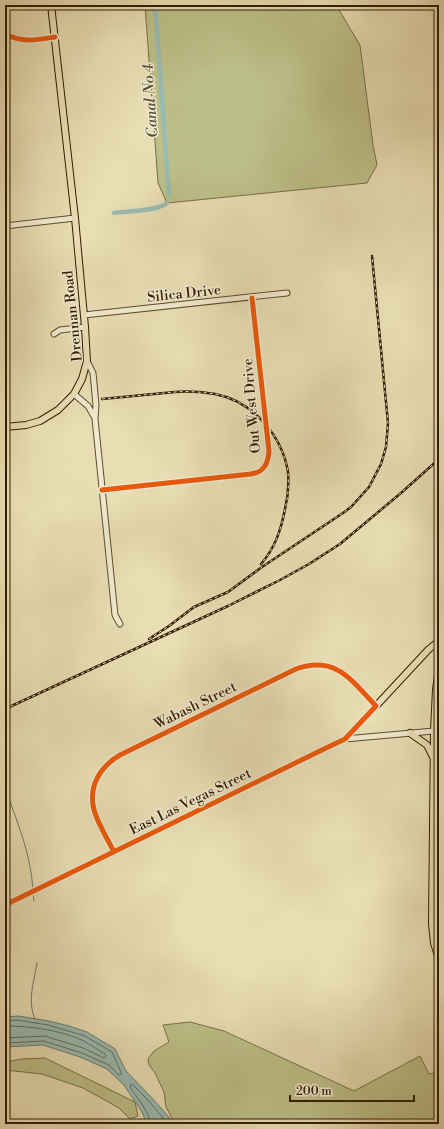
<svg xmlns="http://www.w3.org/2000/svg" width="444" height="1129" viewBox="0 0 444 1129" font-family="'Libre Bodoni',serif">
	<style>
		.green { fill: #bdbf88; stroke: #786e46 }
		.water { fill: #98bbb3; stroke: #6f7b6d }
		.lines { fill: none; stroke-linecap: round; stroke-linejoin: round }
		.shore { stroke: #656c5b; stroke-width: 1 }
		.stream { stroke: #6f7b6d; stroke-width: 1 }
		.canal { stroke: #98bbb3; stroke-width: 4.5 }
		.minor-casing { stroke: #604c2f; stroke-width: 7 }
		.major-casing { stroke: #321c03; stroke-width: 8 }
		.minor { stroke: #f0e9ce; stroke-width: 5 }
		.major { stroke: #e8ddb3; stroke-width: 6 }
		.rail-casing { stroke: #321c03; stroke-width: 2.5 }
		.rail { stroke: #f0e9ce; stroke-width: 1; stroke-dasharray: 3; stroke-linecap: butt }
		.cycleway-casing { stroke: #f0e9ce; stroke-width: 8 }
		.cycleway { stroke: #e8590c; stroke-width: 5 }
		.labels { text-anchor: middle; stroke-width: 3; stroke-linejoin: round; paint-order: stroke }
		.street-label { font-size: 14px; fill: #321c03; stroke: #f0e9ce }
		.water-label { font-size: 15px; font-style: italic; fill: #514c38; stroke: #f0e9ce }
	</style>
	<rect width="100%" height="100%" fill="#e8ddb3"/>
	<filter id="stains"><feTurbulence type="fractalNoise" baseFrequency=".005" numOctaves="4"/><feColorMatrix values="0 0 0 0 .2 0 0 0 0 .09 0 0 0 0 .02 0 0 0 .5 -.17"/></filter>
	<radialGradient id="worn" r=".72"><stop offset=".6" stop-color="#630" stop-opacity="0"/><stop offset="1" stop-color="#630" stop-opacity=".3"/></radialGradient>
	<!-- green -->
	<path class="green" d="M145 5H336L360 45 373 145 377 165 367 183 167 203 158 183Z
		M190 1022 224 1031 354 1091 420 1056 429 1074 439 1072V1124H175L166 1107 164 1092 155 1073 149 1065 148 1059 154 1051 169 1042 163 1025Z
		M45 1058 135 1102 138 1116 130 1119 119 1108 83 1088 42 1074 5 1070V1062L22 1059Z"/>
	<!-- water -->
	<path class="water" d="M18 1016 49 1021 69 1026 87 1032 115 1049 126 1071 151 1097 169 1117 173 1124H147L142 1112 124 1085 107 1069 80 1057 43 1045 5 1047V1017Z"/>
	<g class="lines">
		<!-- shore -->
		<path class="shore" d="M5 1021 17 1020 48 1025 85 1036 112 1052 122 1074 119 1075 109 1065 82 1053 44 1041 5 1043
			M5 1026C30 1026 61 1030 84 1041 91 1045 98 1050 105 1054L106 1056 104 1058 83 1048 45 1036 5 1038
			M151 1124C149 1111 137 1098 130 1087L131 1084 133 1085 148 1100 168 1124"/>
		<!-- stream -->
		<path class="stream" d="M5 788C17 821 31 854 33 890
			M33 893 34 901
			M35 1019C27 1001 34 982 37 963"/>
		<!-- canal -->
		<path class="canal" d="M155 5 169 195
			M114 213C126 211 159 211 167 203"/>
		<!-- minor casing -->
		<g class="minor-casing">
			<path id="minor" d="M5 34C23 43 36 40 55 37
				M5 226 75 218
				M84 315 287 293
				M54 334 60 330 85 327
				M87 361 93 373 96 405 95 419 115 615 120 624
				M74 394 88 406 95 418
				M102 490 251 474C264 472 268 464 269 451L252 298
				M345 739 434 731
				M5 905 324 749 345 739 376 706C351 680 336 655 296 669L120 755C100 767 88 786 94 810 98 824 107 838 114 852"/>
		</g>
		<!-- major casing -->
		<g class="major-casing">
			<path id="major" d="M5 427 26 425 40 421 58 410 74 394 82 379 87 361 85 327 75 218 51 5
				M439 669 436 689 434 731 432 924 434 943 439 959
				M376 706 429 649 439 641
				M410 733 427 745 433 757"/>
		</g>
		<!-- minor -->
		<use href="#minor" class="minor"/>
		<!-- major -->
		<use href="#major" class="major"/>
		<!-- rail casing -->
		<g class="rail-casing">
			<path id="rail" d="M102 399 175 392C188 391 202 392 215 394 252 401 282 435 288 472 289 485 288 497 285 509 281 530 275 548 261 564
				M149 639 169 626 194 607 228 592 262 567 343 513 351 507 369 487 381 464 386 447 388 423 372 256
				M5 709 228 606 280 580 309 564 340 544 401 493 439 459"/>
		</g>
		<!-- rail -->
		<use href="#rail" class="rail"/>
		<!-- cycleway casing -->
		<g class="cycleway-casing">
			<path id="cycleway" d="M5 34C23 43 36 40 55 37
				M102 490 251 474C264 472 268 464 269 451L252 298
				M5 905 324 749 345 739 376 706C351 680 336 655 296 669L120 755C100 767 88 786 94 810 98 824 107 838 114 852"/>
		</g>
		<!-- cycleway -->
		<use href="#cycleway" class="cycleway"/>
	</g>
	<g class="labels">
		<!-- street labels -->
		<g class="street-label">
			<text transform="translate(184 293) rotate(-6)" y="5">Silica Drive</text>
			<text transform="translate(72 316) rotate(-96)" y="5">Drennan Road</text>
			<text transform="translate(251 406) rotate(-95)" y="5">Out West Drive</text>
			<text transform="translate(195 705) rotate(-26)" y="5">Wabash Street</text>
			<text transform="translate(190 801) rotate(-26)" y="5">East Las Vegas Street</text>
		</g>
		<!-- water labels -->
		<g class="water-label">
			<text transform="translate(150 101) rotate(-94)" y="5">Canal No 4</text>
		</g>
	</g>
	<!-- margin -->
	<rect width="444" height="1129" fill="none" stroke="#e8ddb3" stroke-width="20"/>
	<rect x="6" y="6" width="432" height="1117" fill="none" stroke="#321c03" stroke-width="2"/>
	<rect x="10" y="10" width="424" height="1109" fill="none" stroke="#321c03"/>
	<!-- scale -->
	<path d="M290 1095v6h124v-6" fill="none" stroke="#321c03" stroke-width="2"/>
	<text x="296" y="1095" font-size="12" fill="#321c03" stroke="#f0e9ce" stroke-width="3" paint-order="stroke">200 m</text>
	<rect width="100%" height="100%" filter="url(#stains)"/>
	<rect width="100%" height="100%" fill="url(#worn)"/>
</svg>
